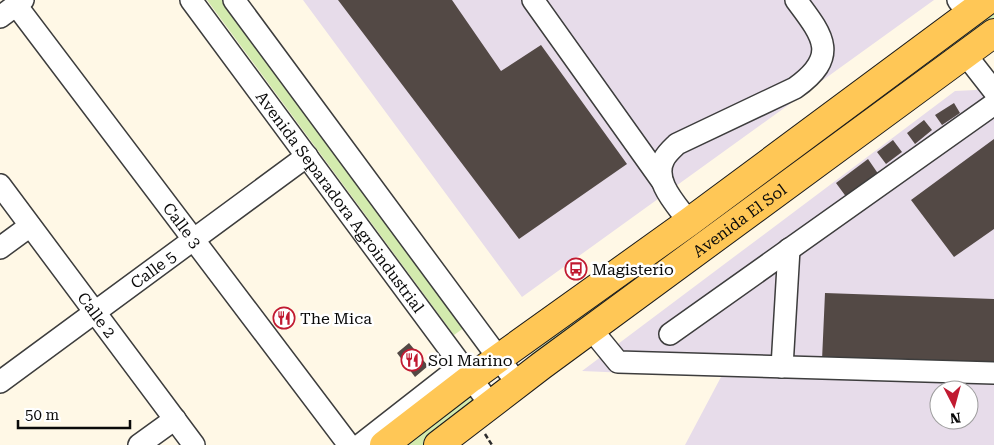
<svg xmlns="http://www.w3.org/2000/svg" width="994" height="445" viewBox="0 0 994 445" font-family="'Roboto Serif',serif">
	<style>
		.industrial { fill: #e7dcea; fill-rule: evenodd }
		.green { fill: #d3ebae }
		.building { fill: #534945 }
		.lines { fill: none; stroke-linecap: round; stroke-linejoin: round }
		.minor-casing { stroke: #3d3d3d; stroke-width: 24 }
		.major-casing { stroke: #1b1b1b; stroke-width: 30 }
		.path { stroke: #2c2c2c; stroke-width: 2.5; stroke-dasharray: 5 2.5; stroke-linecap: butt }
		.minor { stroke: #fff; stroke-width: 21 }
		.major { stroke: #ffc756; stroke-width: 28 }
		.labels { text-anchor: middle; stroke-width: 5; stroke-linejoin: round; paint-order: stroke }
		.street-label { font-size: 16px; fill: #0a0a0a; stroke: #fff }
		.poi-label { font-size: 16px; fill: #0a0a0a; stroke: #fff; text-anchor: start }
	</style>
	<rect width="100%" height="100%" fill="#fff8e6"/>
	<!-- industrial -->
	<path class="industrial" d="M303 0H934L522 297Z
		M994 77V445H685L721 377 582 371 955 91 976 90ZM939 390H969V420H939Z"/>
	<!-- green -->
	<path class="green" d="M207 0H223L465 327 454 335Z
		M994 11V23L537 363 531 354Z
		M469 396H472L477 402 427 445H404Z"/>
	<!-- building -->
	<path class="building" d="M338 0H452L501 71 541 45 627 164 519 239Z
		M954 103 960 113 942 125 935 115Z
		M924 120 932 130 915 144 907 133Z
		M994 139V229L954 257 911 200Z
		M893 140 902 152 886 164 877 152Z
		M868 159 879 175 847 198 836 183Z
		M825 293 994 299V367L822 360Z
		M409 343 428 366 415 377 397 353Z"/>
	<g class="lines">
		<!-- minor casing -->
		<g class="minor-casing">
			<g id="minor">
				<path id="s1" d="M191 0 490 404"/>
				<path d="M234 0 517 383"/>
				<path d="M533 0 662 181"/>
				<path d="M958 0 969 14"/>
				<path id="s2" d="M16 5 349 445"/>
				<path d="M0 17 23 0"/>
				<path d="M965 54 994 91"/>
				<path id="s3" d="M0 185 194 445"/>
				<path d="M689 222C677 205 652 181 664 159 667 153 673 148 677 144L795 88C840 56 823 36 796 0"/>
				<path d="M0 248 30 226"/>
				<path d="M591 329 618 362 994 373"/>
				<path d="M670 334 994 104"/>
				<path d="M782 367 789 249"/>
				<path id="s4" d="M0 382 307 156"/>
				<path d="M139 445 175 419"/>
				<path d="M360 445 447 377 471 378"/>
			</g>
		</g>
		<!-- major casing -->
		<g class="major-casing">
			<g id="major">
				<path d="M384 445 471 378 689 222 988 0"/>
				<path id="s5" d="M438 445 541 366 994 33"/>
			</g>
		</g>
		<!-- path -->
		<path class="path" d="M485 434 492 445"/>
		<!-- minor -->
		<use href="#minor" class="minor"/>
		<!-- major -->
		<use href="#major" class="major"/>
	</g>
	<!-- icons -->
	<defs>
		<g id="bus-ring" transform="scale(1.125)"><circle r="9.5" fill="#fff" stroke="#c11a31" stroke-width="1.5"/><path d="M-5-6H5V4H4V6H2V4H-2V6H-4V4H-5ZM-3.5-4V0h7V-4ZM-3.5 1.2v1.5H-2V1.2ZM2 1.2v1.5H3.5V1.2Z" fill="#c11a31"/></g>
		<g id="restaurant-ring" transform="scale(1.125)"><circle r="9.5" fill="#fff" stroke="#c11a31" stroke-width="1.5"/><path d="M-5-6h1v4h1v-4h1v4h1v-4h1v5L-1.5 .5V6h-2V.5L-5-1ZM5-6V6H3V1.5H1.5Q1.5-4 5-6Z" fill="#c11a31"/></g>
	</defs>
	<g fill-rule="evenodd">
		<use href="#bus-ring" x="576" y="269"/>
		<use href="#restaurant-ring" x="284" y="318"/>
		<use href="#restaurant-ring" x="412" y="360"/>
	</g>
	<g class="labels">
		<!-- street labels -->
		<g class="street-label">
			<text dy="6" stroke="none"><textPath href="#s1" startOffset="251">Avenida Separadora Agroindustrial</textPath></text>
			<text dy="6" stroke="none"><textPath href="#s5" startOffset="376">Avenida El Sol</textPath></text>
			<text dy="6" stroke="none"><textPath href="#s2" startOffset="276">Calle 3</textPath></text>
			<text dy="6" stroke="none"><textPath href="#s4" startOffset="190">Calle 5</textPath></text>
			<text dy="6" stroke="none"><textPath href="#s3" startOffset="162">Calle 2</textPath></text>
		</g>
		<!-- poi labels -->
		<g class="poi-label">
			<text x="592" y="275">Magisterio</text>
			<text x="300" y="324">The Mica</text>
			<text x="428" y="366">Sol Marino</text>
		</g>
	</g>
	<!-- north arrow -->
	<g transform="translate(954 405) rotate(174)"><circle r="24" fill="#ffffff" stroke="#9d9d9d"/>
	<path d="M0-4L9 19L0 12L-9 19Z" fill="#c11a31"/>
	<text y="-8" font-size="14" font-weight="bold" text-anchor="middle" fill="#0a0a0a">N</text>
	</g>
	<!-- scale -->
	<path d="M18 420v8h112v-8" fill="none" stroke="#0a0a0a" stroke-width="2.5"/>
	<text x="25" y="420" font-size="15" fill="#0a0a0a" stroke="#ffffff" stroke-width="4" paint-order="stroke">50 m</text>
</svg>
